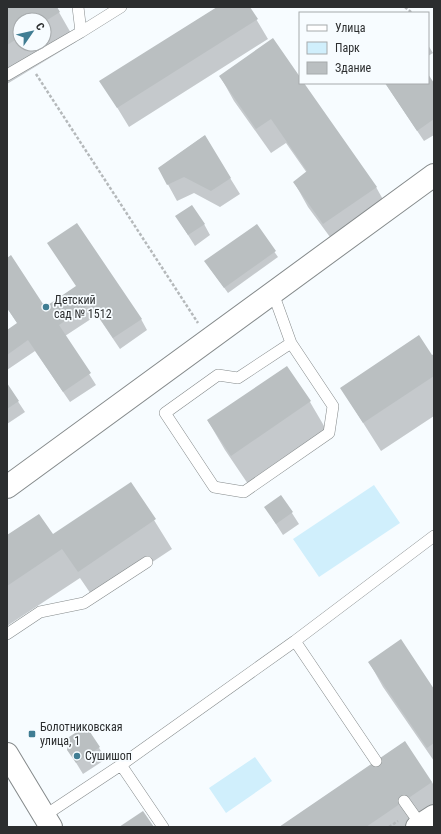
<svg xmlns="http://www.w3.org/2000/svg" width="441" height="834" viewBox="0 0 441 834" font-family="'Roboto Condensed',sans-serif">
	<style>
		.green { fill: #d0effc }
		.shadow { fill: #0003; fill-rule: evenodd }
		.building { fill: #babfc1 }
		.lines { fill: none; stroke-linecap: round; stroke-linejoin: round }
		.service-casing { stroke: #858a8b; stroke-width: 12 }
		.minor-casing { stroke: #858a8b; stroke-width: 24 }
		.tertiary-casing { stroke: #858a8b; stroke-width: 24 }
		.path { stroke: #b5b9bb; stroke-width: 2.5; stroke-dasharray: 3 2; stroke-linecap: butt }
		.service { stroke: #fff; stroke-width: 11 }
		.minor { stroke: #fff; stroke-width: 22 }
		.tertiary { stroke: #fff; stroke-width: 22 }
		.poi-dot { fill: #407d93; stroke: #f7fcff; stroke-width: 1.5 }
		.labels { text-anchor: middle; stroke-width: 3.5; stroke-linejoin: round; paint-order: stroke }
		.poi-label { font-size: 12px; fill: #2c2e2f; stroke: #f7fcff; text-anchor: start }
	</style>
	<rect width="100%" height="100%" fill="#f7fcff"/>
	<!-- green -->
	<path class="green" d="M374 485 400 523 319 577 293 539Z
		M255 757 272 781 226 813 209 788Z"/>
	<!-- shadow -->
	<path class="shadow" d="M7 7H56L76 42 7 84ZM20 20H44V44H20Z
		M218 7H249L268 39 129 127 101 81Z
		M428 45 433 53 428 56Z
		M220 76 300 79V83H303L376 187 390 212 338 248 308 207 294 182 307 173 286 143 271 153 234 101Z
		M428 76 434 85V135L424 141 385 83H428Z
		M204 136 240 194 220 207 194 193 177 201 159 168Z
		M176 216 204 224 210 235 195 246Z
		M256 226 278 257 228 293 209 267Z
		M7 259 45 308 77 287 141 319 147 330 120 349 97 315 65 336 96 385 70 402 35 351 7 370V332L18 324 7 308Z
		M434 355V416L381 451 341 388Z
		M287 367 310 402 327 431 248 484 225 450 208 421Z
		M7 385 25 412 7 424Z
		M131 483 172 549 95 600 80 578 7 626V537L53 535Z
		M281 496 299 524 283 535 272 518Z
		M369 662 434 690V761L383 687Z
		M86 727 106 759 83 774 75 761Z
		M432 782 434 786V815L416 827H281Z"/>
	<!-- building -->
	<path class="building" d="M7 7H57L60 12 44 22V20H20V37L7 45Z
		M217 7H250L258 19 117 108 99 81Z
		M273 38 300 77V83H304L377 187 323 224 293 182 307 171 271 119 256 129 219 76Z
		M428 74 434 83V119L417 131 385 83H428Z
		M205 135 231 178 211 191 184 177 167 185 158 168Z
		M192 205 205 224 188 235 175 216Z
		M77 223 142 319 113 338 90 304 59 325 91 373 63 392 28 340 7 355V330L17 323 7 308V258L11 255 45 307 76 286 47 243Z
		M257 224 276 251 224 288 204 261Z
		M419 335 432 355 434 354V376L363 423 340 388Z
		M287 366 311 401 231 456 207 420Z
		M7 383 19 401 7 409Z
		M131 482 156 519 78 572 62 549 7 586V535L39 514 53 534Z
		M281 495 293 512 276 524 264 507Z
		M401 639 434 689V743L427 748 368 662Z
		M86 726 100 747 76 763 67 750 69 737Z
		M405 741 432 782 366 827H279Z
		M143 811 154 827H119Z"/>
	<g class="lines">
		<!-- service casing -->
		<g class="service-casing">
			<path id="service" d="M81 32 121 7
				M7 75 81 32 78 7
				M273 293 291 343 333 406 329 433 244 492 214 487 165 413 218 375 238 378 291 343
				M7 634 40 612 84 603 147 562
				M295 641 376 761
				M121 765 163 827
				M404 801 421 825
				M44 816 121 765 295 641 434 536"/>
		</g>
		<!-- minor casing -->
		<g class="minor-casing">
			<path id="minor" d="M7 487 434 175"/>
		</g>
		<!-- tertiary casing -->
		<g class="tertiary-casing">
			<path id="tertiary" d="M7 754 51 827
				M417 827 434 816"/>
		</g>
		<!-- path -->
		<path class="path" d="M405 7 412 13
			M36 74 198 323
			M389 827 398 821"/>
		<!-- service -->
		<use href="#service" class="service"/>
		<!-- minor -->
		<use href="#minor" class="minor"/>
		<!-- tertiary -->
		<use href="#tertiary" class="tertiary"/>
	</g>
	<!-- markers -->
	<g class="poi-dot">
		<circle cx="46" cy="307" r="4"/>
		<rect x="28" y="730" width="8" height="8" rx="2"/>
		<circle cx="77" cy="756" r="4"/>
	</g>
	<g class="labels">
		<!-- poi labels -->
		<g class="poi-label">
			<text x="54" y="304">Детский<tspan x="54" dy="14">сад № 1512</tspan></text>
			<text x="40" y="731">Болотниковская<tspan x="40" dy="14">улица, 1</tspan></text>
			<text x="85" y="760">Сушишоп</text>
		</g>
	</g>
	<!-- border -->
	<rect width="441" height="834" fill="none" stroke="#2c2e2f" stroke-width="16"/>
	<!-- legend -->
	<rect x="299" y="12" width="130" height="72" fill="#f7fcff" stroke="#a6aaac"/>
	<rect x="307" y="25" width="20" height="6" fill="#ffffff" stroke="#a6aaac"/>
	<text x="335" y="32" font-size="12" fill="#2c2e2f">Улица</text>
	<rect x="307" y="42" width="20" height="12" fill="#d0effc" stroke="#a6aaac"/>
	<text x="335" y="52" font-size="12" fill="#2c2e2f">Парк</text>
	<rect x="307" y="62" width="20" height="12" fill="#babfc1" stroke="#a6aaac"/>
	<text x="335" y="72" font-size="12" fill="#2c2e2f">Здание</text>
	<!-- north arrow -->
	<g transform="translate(32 32) rotate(56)"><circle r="19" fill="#f7fcff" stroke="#a6aaac"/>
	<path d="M0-3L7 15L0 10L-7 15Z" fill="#407d93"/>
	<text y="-6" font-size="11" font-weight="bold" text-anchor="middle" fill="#2c2e2f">С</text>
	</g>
</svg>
